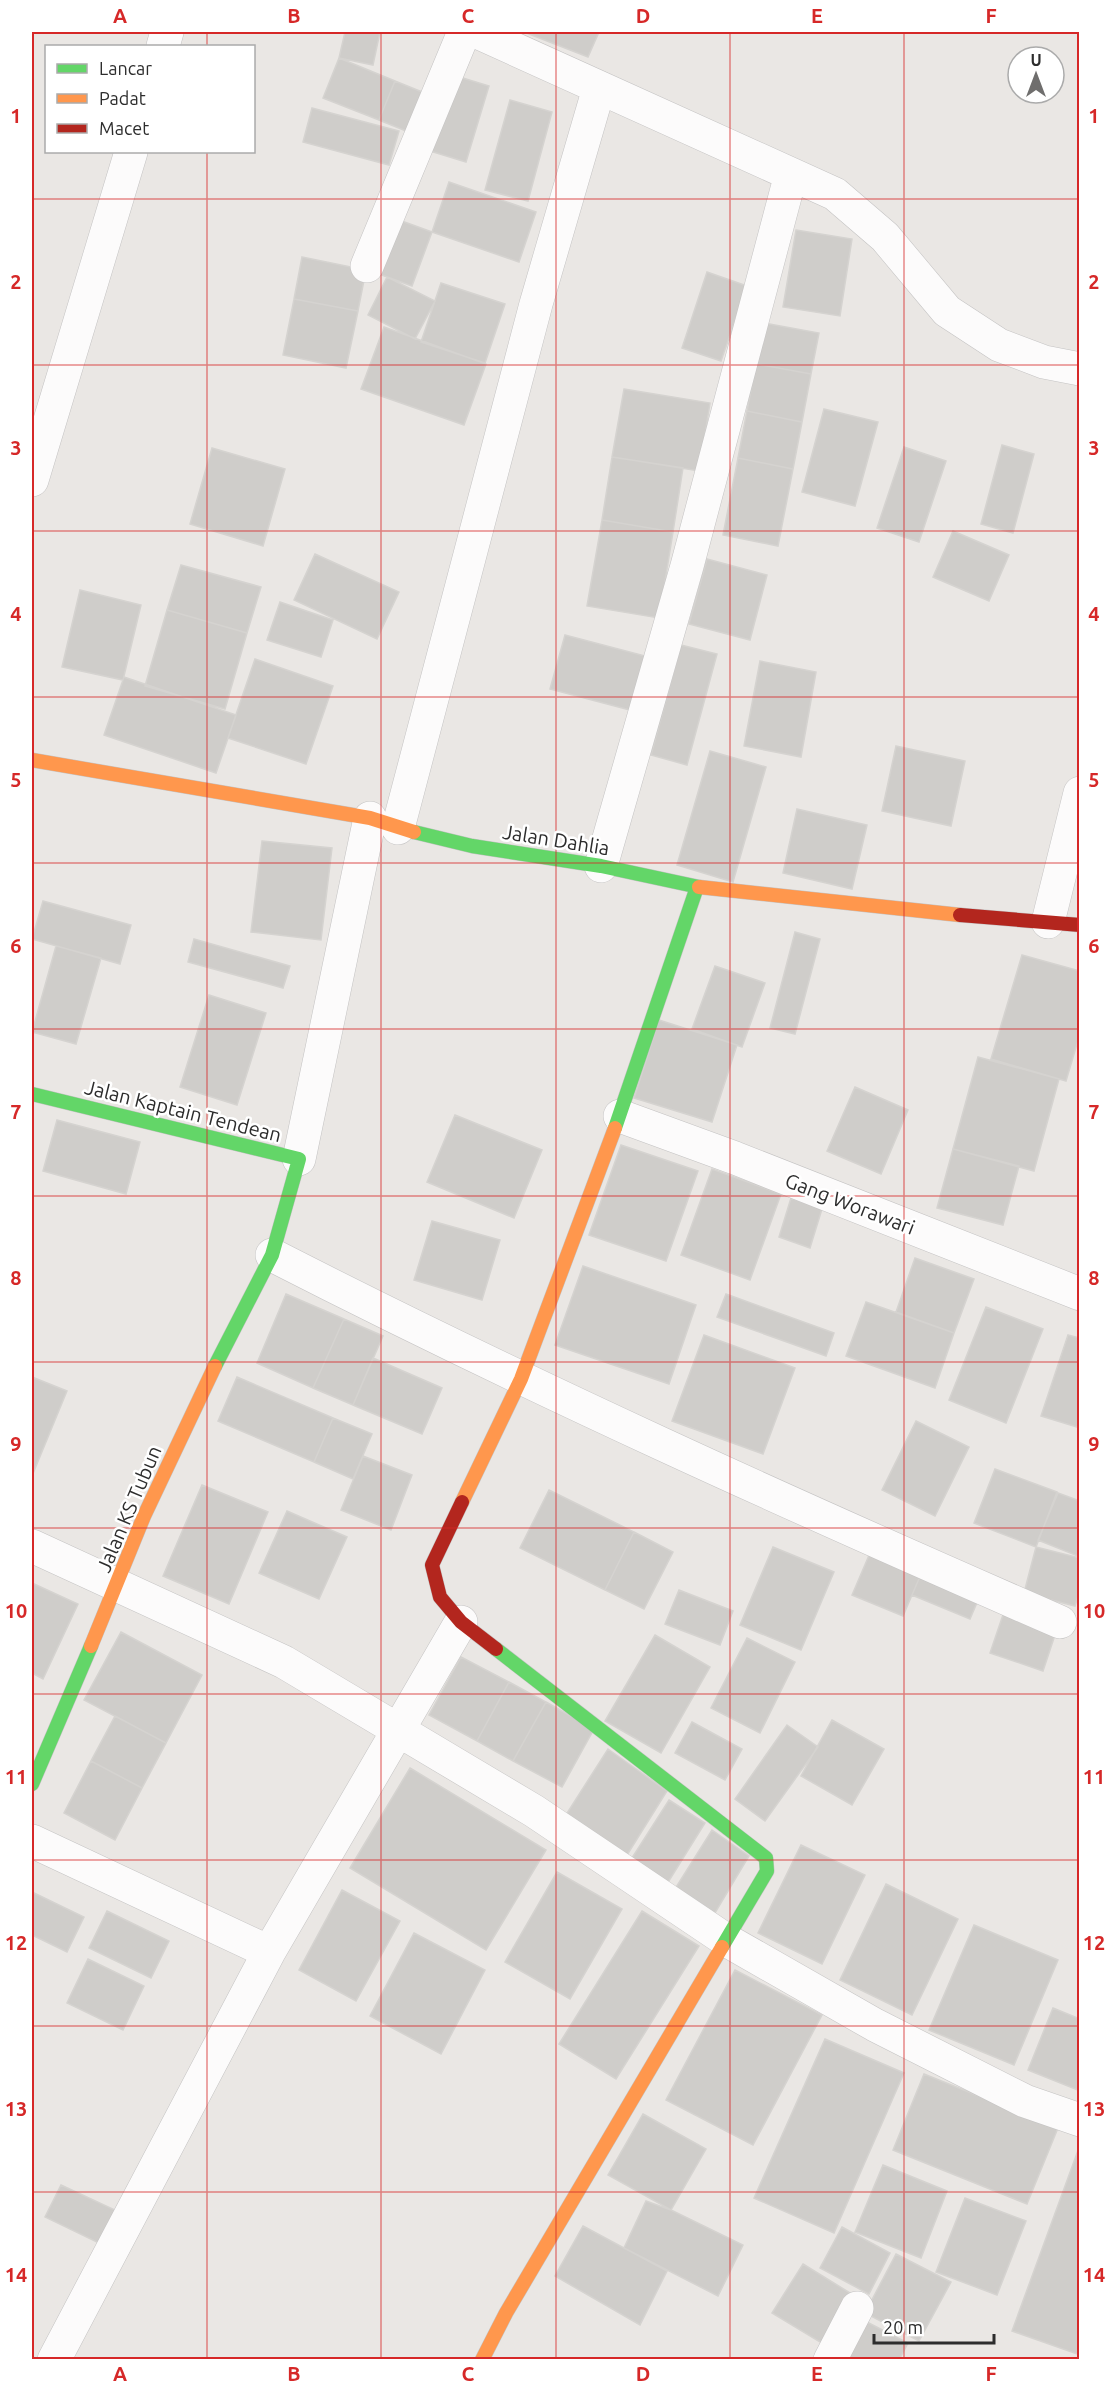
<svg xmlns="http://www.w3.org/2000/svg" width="1111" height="2391" viewBox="0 0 1111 2391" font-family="Ubuntu,sans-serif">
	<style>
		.building { fill: #cfcdca; stroke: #d5d3d0; stroke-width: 1.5 }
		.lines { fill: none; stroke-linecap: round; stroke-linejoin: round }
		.street-casing { stroke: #c4c3c3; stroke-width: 34 }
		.fast-casing { stroke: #c4c3c3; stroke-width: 15 }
		.slow-casing { stroke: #c4c3c3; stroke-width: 15 }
		.jam-casing { stroke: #c4c3c3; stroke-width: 15 }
		.street { stroke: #fcfbfb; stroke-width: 33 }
		.fast { stroke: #63d668; stroke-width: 14 }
		.slow { stroke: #ff974d; stroke-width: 14 }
		.jam { stroke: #b3261e; stroke-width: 14 }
		.grid { fill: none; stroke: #d62828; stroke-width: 1.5; stroke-opacity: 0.55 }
		.labels { text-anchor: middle; stroke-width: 5; stroke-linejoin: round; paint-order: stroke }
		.street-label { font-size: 20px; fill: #2d2d2d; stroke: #fff }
		.neatline { fill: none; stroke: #d62828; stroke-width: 2 }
		.grid-label { font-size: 20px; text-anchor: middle; font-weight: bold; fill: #d62828 }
	</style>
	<rect width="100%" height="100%" fill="#eae7e4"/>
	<!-- building -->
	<path class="building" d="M345 32H380L373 65 339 58Z
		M524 32H599L588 57Z
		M339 58 395 81 379 120 323 98Z
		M453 75 489 86 466 162 430 151Z
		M395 81 432 96 416 135 379 120Z
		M510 100 552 112 528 201 485 190Z
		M312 108 399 131 389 165 303 142Z
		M449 182 536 212 519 262 432 232Z
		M388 216 432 232 412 286 368 270Z
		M796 230 852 239 840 316 783 307Z
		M302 257 366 270 358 311 294 299Z
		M707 272 747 286 721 361 682 348Z
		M387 277 435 301 415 339 368 315Z
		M441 283 505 304 485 363 421 342Z
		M294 299 358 311 346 368 283 355Z
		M764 323 819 333 811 374 756 364Z
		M384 327 486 364 464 425 361 389Z
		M756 364 811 374 802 422 747 411Z
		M624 389 710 403 699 471 612 457Z
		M824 409 878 422 855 506 802 492Z
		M747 411 802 422 793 469 738 458Z
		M1002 445 1034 454 1013 533 981 524Z
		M904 447 946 461 919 542 877 528Z
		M212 448 285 469 263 546 190 524Z
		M612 457 683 468 673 532 602 520Z
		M738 458 793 469 778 546 723 535Z
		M602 520 673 532 659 618 587 606Z
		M953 531 1009 555 989 601 933 577Z
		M315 554 399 592 377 639 294 600Z
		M707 559 767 575 750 640 689 624Z
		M181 565 261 587 247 633 167 610Z
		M80 590 141 605 123 680 62 667Z
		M280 602 333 620 321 657 267 640Z
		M167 610 247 633 225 709 145 686Z
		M565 635 645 656 630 710 550 689Z
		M681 645 717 654 687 765 651 755Z
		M255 659 333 686 306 764 228 738Z
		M760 661 816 672 801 757 744 746Z
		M124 677 236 715 216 773 104 735Z
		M896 746 965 761 951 826 882 811Z
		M710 751 766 767 733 882 677 865Z
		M797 809 867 825 852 889 783 873Z
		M262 841 332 848 321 940 251 932Z
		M43 901 131 925 120 964 32 939Z
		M795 932 820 939 795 1034 770 1028Z
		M194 939 290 966 283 988 188 962Z
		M56 946 101 958 76 1044 32 1032Z
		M1022 955 1080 971V1034L1066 1081 991 1059Z
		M715 966 765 983 742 1047 692 1029Z
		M209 995 266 1013 237 1105 180 1087Z
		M659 1020 737 1045 712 1122 634 1098Z
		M978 1057 1059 1079 1034 1171 953 1149Z
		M855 1087 908 1110 881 1174 827 1151Z
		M455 1115 542 1150 514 1218 427 1182Z
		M57 1120 140 1142 126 1194 43 1171Z
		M621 1145 698 1171 666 1261 589 1235Z
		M953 1149 1019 1166 1003 1225 937 1208Z
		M712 1169 781 1194 750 1280 681 1255Z
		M791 1198 822 1209 810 1248 779 1237Z
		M432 1221 500 1240 482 1300 414 1280Z
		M915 1258 974 1279 954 1333 896 1312Z
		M583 1266 696 1305 669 1384 555 1345Z
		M286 1294 344 1319 313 1388 257 1363Z
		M726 1294 834 1333 826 1356 717 1317Z
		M866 1302 954 1333 935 1388 846 1356Z
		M986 1307 1043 1329 1006 1423 949 1400Z
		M344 1319 383 1336 353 1405 313 1388Z
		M704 1335 795 1368 763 1454 672 1421Z
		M1068 1335 1080 1338V1428L1041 1416Z
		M373 1358 442 1388 422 1434 353 1405Z
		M32 1377 67 1391 32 1476Z
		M237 1377 333 1418 314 1462 218 1421Z
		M333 1418 372 1434 353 1479 314 1462Z
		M916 1421 969 1447 935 1516 882 1490Z
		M363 1456 412 1475 391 1530 341 1510Z
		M995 1469 1057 1492 1036 1547 974 1523Z
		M202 1485 268 1512 229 1604 163 1576Z
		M549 1490 634 1532 605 1590 520 1548Z
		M1058 1493 1080 1501V1557L1038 1540Z
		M287 1511 347 1537 319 1599 259 1573Z
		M634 1532 673 1552 644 1609 605 1590Z
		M873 1546 924 1567 903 1616 852 1595Z
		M773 1547 834 1572 801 1650 740 1625Z
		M1036 1547 1080 1558V1590L1075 1606 1024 1593Z
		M924 1567 982 1591 970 1619 912 1595Z
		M32 1583 78 1604 43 1679 32 1673Z
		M679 1590 733 1611 720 1645 665 1624Z
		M1006 1606 1059 1623 1043 1671 990 1653Z
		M121 1632 202 1675 166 1743 84 1700Z
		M655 1635 710 1667 661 1753 605 1721Z
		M747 1638 795 1662 760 1733 711 1708Z
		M461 1657 509 1682 477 1741 429 1715Z
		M509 1682 546 1702 513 1761 477 1741Z
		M546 1702 594 1729 562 1787 513 1761Z
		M115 1716 166 1743 142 1788 91 1761Z
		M832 1720 884 1749 852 1805 801 1776Z
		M692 1722 742 1749 725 1780 675 1753Z
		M787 1725 818 1747 765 1821 735 1799Z
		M608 1749 667 1791 624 1860 562 1821Z
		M91 1761 142 1788 115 1840 64 1813Z
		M410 1768 546 1850 486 1950 350 1868Z
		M669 1800 705 1823 667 1884 630 1861Z
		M712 1830 749 1856 712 1918 673 1892Z
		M801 1845 865 1875 822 1964 758 1933Z
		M557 1872 622 1909 570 1999 505 1962Z
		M886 1884 958 1919 912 2015 840 1980Z
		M342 1890 400 1921 356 2001 299 1970Z
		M32 1892 84 1917 67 1952 32 1935Z
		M107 1911 169 1941 151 1978 89 1948Z
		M642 1911 699 1946 616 2079 559 2044Z
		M974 1925 1058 1960 1014 2065 929 2030Z
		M414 1933 485 1970 441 2054 370 2016Z
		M88 1959 144 1986 123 2030 67 2003Z
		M735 1970 822 2015 753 2145 666 2100Z
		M1053 2008 1080 2019V2091L1028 2070Z
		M825 2039 904 2073 834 2233 754 2198Z
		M924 2074 1058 2128 1027 2204 893 2150Z
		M643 2114 706 2149 671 2210 608 2175Z
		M1080 2145V2355L1012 2331Z
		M883 2165 947 2191 921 2258 855 2232Z
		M61 2185 115 2210 99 2243 45 2217Z
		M965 2198 1026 2221 997 2295 936 2272Z
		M646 2201 671 2210 743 2245 718 2296 624 2248Z
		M583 2226 667 2271 640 2325 555 2276Z
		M842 2227 890 2253 869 2294 820 2268Z
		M896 2254 951 2282 919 2341 865 2313Z
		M803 2264 855 2296 825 2345 772 2313Z
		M861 2319 908 2343 899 2360H840Z"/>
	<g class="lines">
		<!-- street casing -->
		<g class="street-casing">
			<path id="street" d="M477 32 835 194 885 237 947 311 999 345 1044 362 1080 369
				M163 46 167 32
				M367 266 464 32
				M32 480 131 152
				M398 828 536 304 599 88
				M601 866 687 566 791 174
				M1048 922 1080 793
				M620 1116 735 1158 1080 1294
				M299 1159 370 818
				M272 1255C530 1387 794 1506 1060 1622
				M32 1546 284 1662 534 1811 726 1940 875 2025 1025 2101 1080 2120
				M32 1841 269 1952
				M54 2360 269 1952 461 1622
				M830 2360 857 2308"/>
		</g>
		<!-- fast casing -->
		<g class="fast-casing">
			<path id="fast" d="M414 832 472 846 601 866 699 887
				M32 1094 299 1159 272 1255 215 1366
				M615 1128 697 887
				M496 1649 766 1858 767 1871 722 1947
				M32 1784 91 1646"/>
		</g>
		<!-- slow casing -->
		<g class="slow-casing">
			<path id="slow" d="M32 760 370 818 414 832
				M699 887 960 915
				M462 1502 521 1379 615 1128
				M91 1646 144 1516 215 1366
				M482 2360 506 2313 722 1947"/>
		</g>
		<!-- jam casing -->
		<g class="jam-casing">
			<path id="jam" d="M960 915 1080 925
				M462 1502 432 1565 440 1597 461 1622 496 1649"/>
		</g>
		<!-- street -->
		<use href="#street" class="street"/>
		<!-- fast -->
		<use href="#fast" class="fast"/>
		<!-- slow -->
		<use href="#slow" class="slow"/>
		<!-- jam -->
		<use href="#jam" class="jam"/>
	</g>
	<!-- grid -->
	<path class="grid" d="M207 32V46M381 32V2360M556 32V2360M730 32V2360M904 32V2360M207 152V2360M32 199H1080M32 365H1080M32 531H1080M32 697H1080M32 863H1080M32 1029H1080M32 1196H1080M32 1362H1080M32 1528H1080M32 1694H1080M32 1860H1080M32 2026H1080M32 2192H1080"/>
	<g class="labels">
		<!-- street labels -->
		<g class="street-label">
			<text transform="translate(556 840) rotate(9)" y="7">Jalan Dahlia</text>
			<text transform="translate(183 1111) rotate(14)" y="7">Jalan Kaptain Tendean</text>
			<text transform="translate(850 1204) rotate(21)" y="7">Gang Worawari</text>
			<text transform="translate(129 1509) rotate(-67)" y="7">Jalan KS Tubun</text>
		</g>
	</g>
	<!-- border -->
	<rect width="1111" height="2391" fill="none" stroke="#ffffff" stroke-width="66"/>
	<!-- legend -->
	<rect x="45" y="45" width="210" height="108" fill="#ffffff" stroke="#ababab" stroke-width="1.5"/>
	<rect x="57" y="64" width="30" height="9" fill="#63d668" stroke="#ababab" stroke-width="1.5"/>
	<text x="99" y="75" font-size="18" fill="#2d2d2d">Lancar</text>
	<rect x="57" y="94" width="30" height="9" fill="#ff974d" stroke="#ababab" stroke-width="1.5"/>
	<text x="99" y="105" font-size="18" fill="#2d2d2d">Padat</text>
	<rect x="57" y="124" width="30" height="9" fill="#b3261e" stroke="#ababab" stroke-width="1.5"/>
	<text x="99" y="135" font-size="18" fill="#2d2d2d">Macet</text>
	<!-- north arrow -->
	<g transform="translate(1036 75)"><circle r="28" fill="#ffffff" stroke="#ababab" stroke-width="1.5"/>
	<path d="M0-4.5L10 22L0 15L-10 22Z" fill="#6f6e6d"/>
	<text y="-9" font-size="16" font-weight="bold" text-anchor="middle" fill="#2d2d2d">U</text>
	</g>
	<!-- scale -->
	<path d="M874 2334v9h120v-9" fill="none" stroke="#2d2d2d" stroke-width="3"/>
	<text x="883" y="2334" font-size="18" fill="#2d2d2d" stroke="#ffffff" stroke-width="4.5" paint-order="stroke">20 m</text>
	<rect x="33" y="33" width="1045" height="2325" class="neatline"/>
	<g class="grid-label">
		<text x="120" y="23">A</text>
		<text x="294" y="23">B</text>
		<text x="468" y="23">C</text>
		<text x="643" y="23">D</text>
		<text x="817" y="23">E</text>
		<text x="991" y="23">F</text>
		<text x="16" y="123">1</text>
		<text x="1094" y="123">1</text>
		<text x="16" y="289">2</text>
		<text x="1094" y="289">2</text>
		<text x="16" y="455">3</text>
		<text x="1094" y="455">3</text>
		<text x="16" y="621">4</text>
		<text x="1094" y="621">4</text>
		<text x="16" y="787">5</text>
		<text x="1094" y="787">5</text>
		<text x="16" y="953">6</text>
		<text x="1094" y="953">6</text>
		<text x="16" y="1119">7</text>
		<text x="1094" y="1119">7</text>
		<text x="16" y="1285">8</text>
		<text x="1094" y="1285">8</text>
		<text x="16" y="1451">9</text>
		<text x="1094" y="1451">9</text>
		<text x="16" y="1618">10</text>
		<text x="1094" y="1618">10</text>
		<text x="16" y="1784">11</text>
		<text x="1094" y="1784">11</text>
		<text x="16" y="1950">12</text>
		<text x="1094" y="1950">12</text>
		<text x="16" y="2116">13</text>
		<text x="1094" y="2116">13</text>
		<text x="16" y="2282">14</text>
		<text x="1094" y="2282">14</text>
		<text x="120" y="2381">A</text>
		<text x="294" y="2381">B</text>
		<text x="468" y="2381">C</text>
		<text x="643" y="2381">D</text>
		<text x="817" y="2381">E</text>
		<text x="991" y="2381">F</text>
	</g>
</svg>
